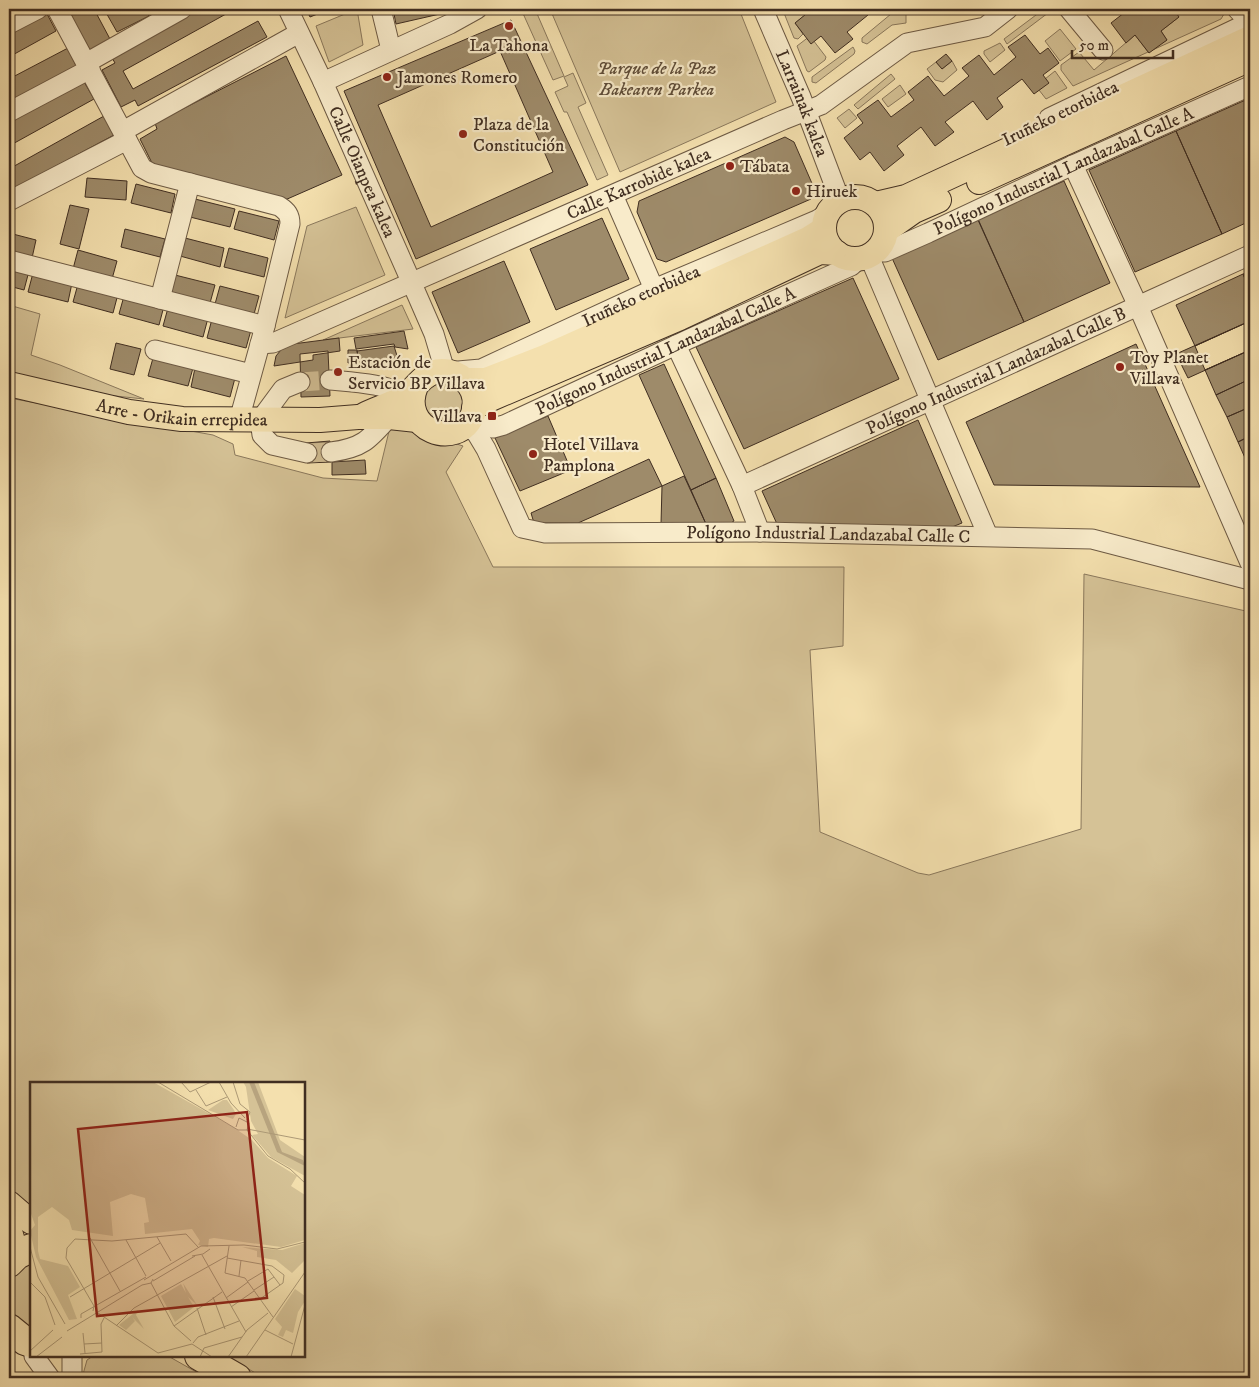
<svg xmlns="http://www.w3.org/2000/svg" width="1259" height="1387" viewBox="0 0 1259 1387" font-family="'IM FELL DW Pica',serif">
	<style>
		.green { fill: #d5c296; stroke: #8a785c }
		.building { fill: #9e8b6a; stroke: #402e21; fill-rule: evenodd }
		.lines { fill: none; stroke-linecap: round; stroke-linejoin: round }
		.minor-tunnel { stroke: #d0bc92; stroke-width: 19; stroke-dasharray: 19 9; stroke-linecap: butt }
		.minor-casing { stroke: #6d5a44; stroke-width: 21 }
		.major-casing { stroke: #402e21; stroke-width: 26 }
		.highway-casing { stroke: #402e21; stroke-width: 30 }
		.minor { stroke: #f8ebca; stroke-width: 19 }
		.major { stroke: #f4e0ae; stroke-width: 24 }
		.highway { stroke: #f4e0ae; stroke-width: 28 }
		.poi-dot { fill: #8f2418; stroke: #f8ebca; stroke-width: 2 }
		.labels { text-anchor: middle; stroke-width: 4.5; stroke-linejoin: round; paint-order: stroke }
		.poi-label { font-size: 18px; fill: #402e21; stroke: #f8ebca; text-anchor: start }
		.park-label { font-size: 18px; font-style: italic; fill: #5e4c38; stroke: #f8ebca }
		.street-label { font-size: 18px; fill: #402e21; stroke: #f8ebca }
		.inset-road { fill: none; stroke: #ac9976; stroke-width: 1 }
		.view { fill: #8f2418; fill-opacity: 0.15; stroke: #8f2418; stroke-width: 2.5 }
		.inset-edge { fill: none; stroke: #402e21; stroke-width: 2.5 }
	</style>
	<rect width="100%" height="100%" fill="#f4e0ae"/>
	<filter id="stains"><feTurbulence type="fractalNoise" baseFrequency=".004" numOctaves="4"/><feColorMatrix values="0 0 0 0 .2 0 0 0 0 .09 0 0 0 0 .02 0 0 0 .5 -.17"/></filter>
	<radialGradient id="worn" r=".72"><stop offset=".6" stop-color="#630" stop-opacity="0"/><stop offset="1" stop-color="#630" stop-opacity=".3"/></radialGradient>
	<!-- green -->
	<path class="green" d="M357 9 363 45 329 62 316 26Z
		M521 9H535L564 76 553 80Z
		M550 9H739L776 102 620 172Z
		M790 9H805L808 13 795 23 803 34 798 39 794 38 784 13Z
		M897 9 902 11 906 15V23L892 25 867 44 862 42V38Z
		M1044 9 1048 13 1007 44 1004 39Z
		M1173 9H1221L1224 14 1221 19 1073 86 1061 70V65L1079 52 1094 70 1135 35 1148 52 1167 40 1161 31 1179 17Z
		M1060 29 1076 49 1060 61 1045 41Z
		M810 36 826 57 825 60 809 72 807 71 797 46Z
		M1000 43 1005 50 990 62 984 54V51Z
		M853 47 855 51 854 54 816 83 812 82V77Z
		M952 61 957 70 943 82 935 80 927 69 936 62 942 69Z
		M1055 71 1067 88 1046 99 1039 90 1045 79Z
		M573 73 586 103 578 107 608 175 597 180 567 112H564L555 92 568 86 564 77Z
		M891 74 895 79 858 109 854 105Z
		M900 85 906 94 888 107 882 99Z
		M849 109 857 118 845 128 837 118Z
		M356 207 385 275 285 318 307 226Z
		M9 305 40 314 31 355 60 365 144 399 106 395 9 372Z
		M402 305 413 329 323 340Z
		M424 402a20 20 0 1 1 40 0a20 20 0 1 1-40 0Z
		M9 398 213 435 233 444 235 455 323 478 377 481 391 423 463 446 446 472 493 567H844L843 646 810 650 820 832 918 873 929 875 1081 829 1084 574 1250 612V1378H264L226 1356H304V1083H31V1205L9 1190Z
		M31 1259V1330C27 1327 22 1325 18 1321 5 1307 5 1282 18 1268 22 1264 27 1262 31 1259Z
		M93 1356H168L207 1378H82L87 1360Z"/>
	<!-- building -->
	<path class="building" d="M67 9H94L110 39 90 50Z
		M104 9H146L149 16 117 32Z
		M197 9H235L123 71 133 89 258 21 267 37 138 106 135 100 121 107 102 70 115 63 111 56Z
		M306 9H330L310 17Z
		M393 9H453V11L396 24Z
		M809 9H863L868 15 847 32 853 39 835 53 821 36 811 44 795 23 811 10Z
		M1129 9H1173L1179 17 1161 31 1167 40 1149 53 1135 35 1126 43 1111 23Z
		M46 12 56 31 9 57V32Z
		M511 20 588 185 416 259 344 91ZM500 51 553 172 431 227 378 105Z
		M1025 35 1040 54 1048 48 1059 63 1043 75 1049 83 1034 94 1022 79 997 98 1003 107 987 120 973 101 945 122 954 132 935 146 921 127 897 146 904 155 884 171 870 152 860 160 844 138 863 123 857 115 878 100 891 117 914 100 908 92 928 76 944 96 969 76 962 68 979 55 994 75 1016 57 1008 47Z
		M68 48 77 68 9 105V79Z
		M946 54 952 61 942 69 936 62Z
		M286 56 342 175 285 200 153 165 140 139 157 129 155 123Z
		M83 80 94 99 9 146V121Z
		M1250 98V221L1222 234 1176 131Z
		M104 116 114 135 15 188 9 175V169Z
		M1176 131 1222 234 1135 272 1089 170Z
		M785 137 794 142 814 188 811 199 666 262 657 259 637 212 639 201Z
		M87 178 127 181 126 200 85 197Z
		M1064 181 1110 283 1024 322 978 219Z
		M136 184 175 194 171 213 131 203Z
		M195 199 235 209 230 227 190 217Z
		M70 205 89 209 79 249 60 244Z
		M239 211 279 221 274 240 234 229Z
		M602 218 629 279 556 310 530 249Z
		M978 220 1024 322 938 360 892 258Z
		M125 229 165 239 160 257 121 247Z
		M9 233 36 240 32 258 9 253Z
		M185 238 224 248 220 267 180 256Z
		M229 248 268 258 264 277 224 267Z
		M78 250 117 261 112 279 73 269Z
		M504 261 530 322 458 353 432 292Z
		M9 266 29 271 24 290 9 286Z
		M1250 271V291L1243 274Z
		M33 273 72 283 68 302 28 292Z
		M1243 274 1250 291V321L1195 346 1176 305Z
		M175 275 215 285 210 303 170 293Z
		M853 278 899 379 744 449 696 347Z
		M78 284 118 294 113 313 73 302Z
		M220 286 259 296 254 314 215 304Z
		M124 296 164 306 159 325 119 314Z
		M168 308 208 318 203 337 163 326Z
		M212 319 251 330 246 348 207 338Z
		M1250 321V350L1205 370 1195 346Z
		M1250 321V350L1188 378 1176 354Z
		M404 331 408 349 395 347 394 344 356 349 354 338Z
		M339 338 340 351 313 355V360L274 366 276 356 285 345Z
		M116 343 141 349 134 375 110 369Z
		M1136 344 1200 487 994 485 966 422Z
		M394 346 398 359 359 365 357 351Z
		M348 350H357L359 362 348 363Z
		M1250 350V379L1216 395 1205 370Z
		M328 351 330 396 301 397 300 354Z
		M153 358 193 368 188 386 148 376Z
		M664 364 716 478 691 490 639 375Z
		M195 368 235 378 230 397 191 387Z
		M1250 379V407L1227 417 1216 395Z
		M1250 407V436L1238 442 1227 417Z
		M548 416 571 470 520 491 495 438Z
		M918 420 962 523 952 527 777 524 762 491Z
		M1250 436V466L1249 467 1238 442Z
		M330 441 331 462 307 463 306 443Z
		M649 459 662 486 578 523H534L531 513Z
		M365 460 366 474 332 475V462Z
		M684 476 706 524H661L662 486Z
		M716 478 734 521 729 524H706L691 490Z"/>
	<g class="lines">
		<!-- minor-tunnel -->
		<path class="minor-tunnel" d="M300 382 330 380
			M307 453 331 452"/>
		<!-- minor casing -->
		<g class="minor-casing">
			<g id="minor">
				<path d="M57 9 142 168 151 173 279 206C287 211 290 215 290 224L265 326 239 420"/>
				<path id="s1" d="M288 9 323 82 417 295 434 334 445 371"/>
				<path d="M381 9 391 50"/>
				<path id="s2" d="M763 9 801 97 840 200"/>
				<path d="M1069 9 1103 50"/>
				<path d="M1237 9 1249 22"/>
				<path d="M9 24 38 9"/>
				<path d="M86 63 182 9"/>
				<path d="M323 82 450 24 477 9"/>
				<path d="M9 112 90 69"/>
				<path d="M1049 118 1250 22"/>
				<path d="M123 131 299 33"/>
				<path d="M1073 165 1138 306 1250 563"/>
				<path d="M613 195 654 289"/>
				<path d="M9 201 127 140"/>
				<path id="s3" d="M875 252H885L928 233 1073 165 1250 86"/>
				<path d="M869 256 988 536"/>
				<path d="M9 260 265 326"/>
				<path d="M160 299 190 183"/>
				<path id="s4" d="M260 344 273 343 783 120 821 105 907 43 985 27 1008 9"/>
				<path d="M676 345 742 486 760 532"/>
				<path d="M155 350 251 374"/>
				<path id="s5" d="M458 371 481 369 654 289 817 220 828 213"/>
				<path d="M330 380C350 382 390 384 406 396"/>
				<path d="M300 382 283 389 260 420 262 435 272 445 307 453"/>
				<path id="s6" d="M468 421 493 428 504 425 689 339 851 266 859 259"/>
				<path id="s7" d="M466 424 477 434 486 449 522 528 545 533 760 532 1092 539 1250 580"/>
				<path d="M331 452C362 448 369 440 389 417"/>
				<path id="s8" d="M742 486 1250 255"/>
				<path d="M34 1356 50 1378"/>
				<path d="M72 1378V1356"/>
			</g>
		</g>
		<!-- major casing -->
		<g class="major-casing">
			<g id="major">
				<path d="M979 182 1250 59"/>
				<circle cx="855" cy="228" r="31"/>
				<path d="M876 204 906 197 1250 38"/>
				<path d="M887 230 914 211 939 200"/>
				<path d="M465 380H486L545 357 808 239 824 229"/>
				<path id="s9" d="M9 384 129 412 182 419 320 420 358 417H389L417 420"/>
				<path d="M474 408 493 398 680 318 820 252 837 253"/>
				<path d="M364 415C377 408 394 404 406 395 413 390 418 382 425 377 439 366 459 371 469 385 475 393 476 404 473 414 458 452 398 430 416 386"/>
				<path d="M9 1203 31 1222"/>
				<path d="M9 1228 17 1255"/>
			</g>
		</g>
		<!-- highway casing -->
		<g class="highway-casing">
			<path id="highway" d="M9 1263 17 1255 31 1248
				M9 1328 25 1341 31 1343
				M199 1356 237 1378"/>
		</g>
		<!-- minor -->
		<use href="#minor" class="minor"/>
		<!-- major -->
		<use href="#major" class="major"/>
		<!-- highway -->
		<use href="#highway" class="highway"/>
	</g>
	<!-- markers -->
	<g class="poi-dot">
		<circle cx="509" cy="26" r="5"/>
		<circle cx="387" cy="77" r="5"/>
		<circle cx="463" cy="134" r="5"/>
		<circle cx="730" cy="166" r="5"/>
		<circle cx="796" cy="191" r="5"/>
		<circle cx="1120" cy="367" r="5"/>
		<circle cx="338" cy="372" r="5"/>
		<rect x="487" y="411" width="10" height="10" rx="2.5"/>
		<circle cx="533" cy="454" r="5"/>
	</g>
	<g class="labels">
		<!-- poi labels -->
		<g class="poi-label">
			<text x="509" y="51" text-anchor="middle">La Tahona</text>
			<text x="397" y="83">Jamones Romero</text>
			<text x="473" y="130">Plaza de la<tspan x="473" dy="21">Constitución</tspan></text>
			<text x="740" y="172">Tábata</text>
			<text x="806" y="197">Hiruek</text>
			<text x="1130" y="363">Toy Planet<tspan x="1130" dy="21">Villava</tspan></text>
			<text x="348" y="368">Estación de<tspan x="348" dy="21">Servicio BP Villava</tspan></text>
			<text x="482" y="422" text-anchor="end">Villava</text>
			<text x="543" y="450">Hotel Villava<tspan x="543" dy="21">Pamplona</tspan></text>
		</g>
		<!-- park labels -->
		<g class="park-label">
			<text x="657" y="74">Parque de la Paz<tspan x="657" dy="21">Bakearen Parkea</tspan></text>
		</g>
		<!-- street labels -->
		<g class="street-label">
			<text dy="6" stroke="none"><textPath href="#s2" startOffset="102">Larrainak kalea</textPath></text>
			<text transform="translate(1060 113) rotate(-26)" y="6">Iruñeko etorbidea</text>
			<text dy="6" stroke="none"><textPath href="#s1" startOffset="179">Calle Oianpea kalea</textPath></text>
			<text dy="6" stroke="none"><textPath href="#s3" startOffset="206">Polígono Industrial Landazabal Calle A</textPath></text>
			<text dy="6" stroke="none"><textPath href="#s4" startOffset="412">Calle Karrobide kalea</textPath></text>
			<text dy="6" stroke="none"><textPath href="#s5" startOffset="199">Iruñeko etorbidea</textPath></text>
			<text dy="6" stroke="none"><textPath href="#s6" startOffset="215">Polígono Industrial Landazabal Calle A</textPath></text>
			<text dy="6" stroke="none"><textPath href="#s8" startOffset="279">Polígono Industrial Landazabal Calle B</textPath></text>
			<text dy="6" stroke="none"><textPath href="#s9" startOffset="176">Arre - Orikain errepidea</textPath></text>
			<text dy="6" stroke="none"><textPath href="#s7" startOffset="426">Polígono Industrial Landazabal Calle C</textPath></text>
		</g>
	</g>
	<!-- overview -->
	<g transform="translate(30 1082)">
		<rect width="275" height="275" fill="#f4e0ae"/>
		<path d="M0 0H123L203 45 222 58 238 76 267 94 261 104 275 113V158L251 165 184 156 179 157 178 165 168 163 170 159 162 147 115 152 114 141 119 140 115 116 101 112 80 120 83 154 42 148 39 138 22 125 8 135V169L10 177 38 184 50 205 38 213 47 237 39 238 6 175 0 149 5 143 0 129ZM213 0H228L250 58 275 75V94L241 75 222 53 228 52 221 39 216 5ZM193 18H197L204 28 206 32 203 37 178 28ZM275 161 274 179 262 191 246 178 227 175V169L212 165 252 168ZM153 201 167 223 158 215 164 225 145 240 131 214 151 202 156 211ZM265 207 275 214V219L268 230 263 251 256 248 253 255 248 253 252 245 245 237ZM108 228 106 233 114 247 102 235 105 239 96 248 89 243Z" fill="#d5c296"/>
		<path d="M219 0H224L252 70 273 78 275 84 247 70Z" fill="#b7a37e"/>
		<path class="inset-road" d="M128 0 208 48H217L219 41 209 36 206 45M151 0 160 10 181 0M189 0 201 21 215 36M203 0 210 22 220 30 217 38M166 8 176 24 197 15M217 47 275 58M217 48 238 74 260 87 275 101M127 155 141 179M60 156 90 209M96 158 116 194M199 164 195 191 215 196 243 235M0 165 8 195 35 242M172 173 216 250M162 174 173 172 180 167M197 176 242 184 254 193 253 201 230 217M209 194 211 178M114 198 171 164 214 163 247 167 275 160M123 199 165 174M218 199 238 187 250 203M0 200 15 215 25 243M121 201 144 244 161 259M224 208 244 195M40 215 130 161M183 215 195 247M196 216 218 200M201 225 224 209M167 226 176 253M63 229 64 224 36 176 37 166 45 157 82 159 156 152 168 165M68 231 128 271 162 262 182 275M51 236V232L116 195M86 244 104 226 197 174M144 244 192 210M235 248 263 262M37 249 112 203 121 201 123 197M53 251 55 271M163 261 168 255 209 239M54 262 72 261M0 269 23 248M50 272 72 270 71 242 74 236M6 275 32 255M170 275 174 266 212 255M198 275 217 248 238 231M216 275 275 190M261 275 275 223"/>
		<path class="view" d="M217 30 237 216 67 234 48 47Z"/>
		<rect width="275" height="275" class="inset-edge"/>
	</g>
	<!-- margin -->
	<rect width="1259" height="1387" fill="none" stroke="#f4e0ae" stroke-width="30"/>
	<rect x="10" y="10" width="1239" height="1367" fill="none" stroke="#402e21" stroke-width="2.5"/>
	<rect x="15" y="15" width="1229" height="1357" fill="none" stroke="#402e21"/>
	<!-- scale -->
	<path d="M1072 50v8h101v-8" fill="none" stroke="#402e21" stroke-width="2.5"/>
	<text x="1079" y="50" font-size="15" fill="#402e21" stroke="#f8ebca" stroke-width="4" paint-order="stroke">50 m</text>
	<rect width="100%" height="100%" filter="url(#stains)"/>
	<rect width="100%" height="100%" fill="url(#worn)"/>
</svg>
